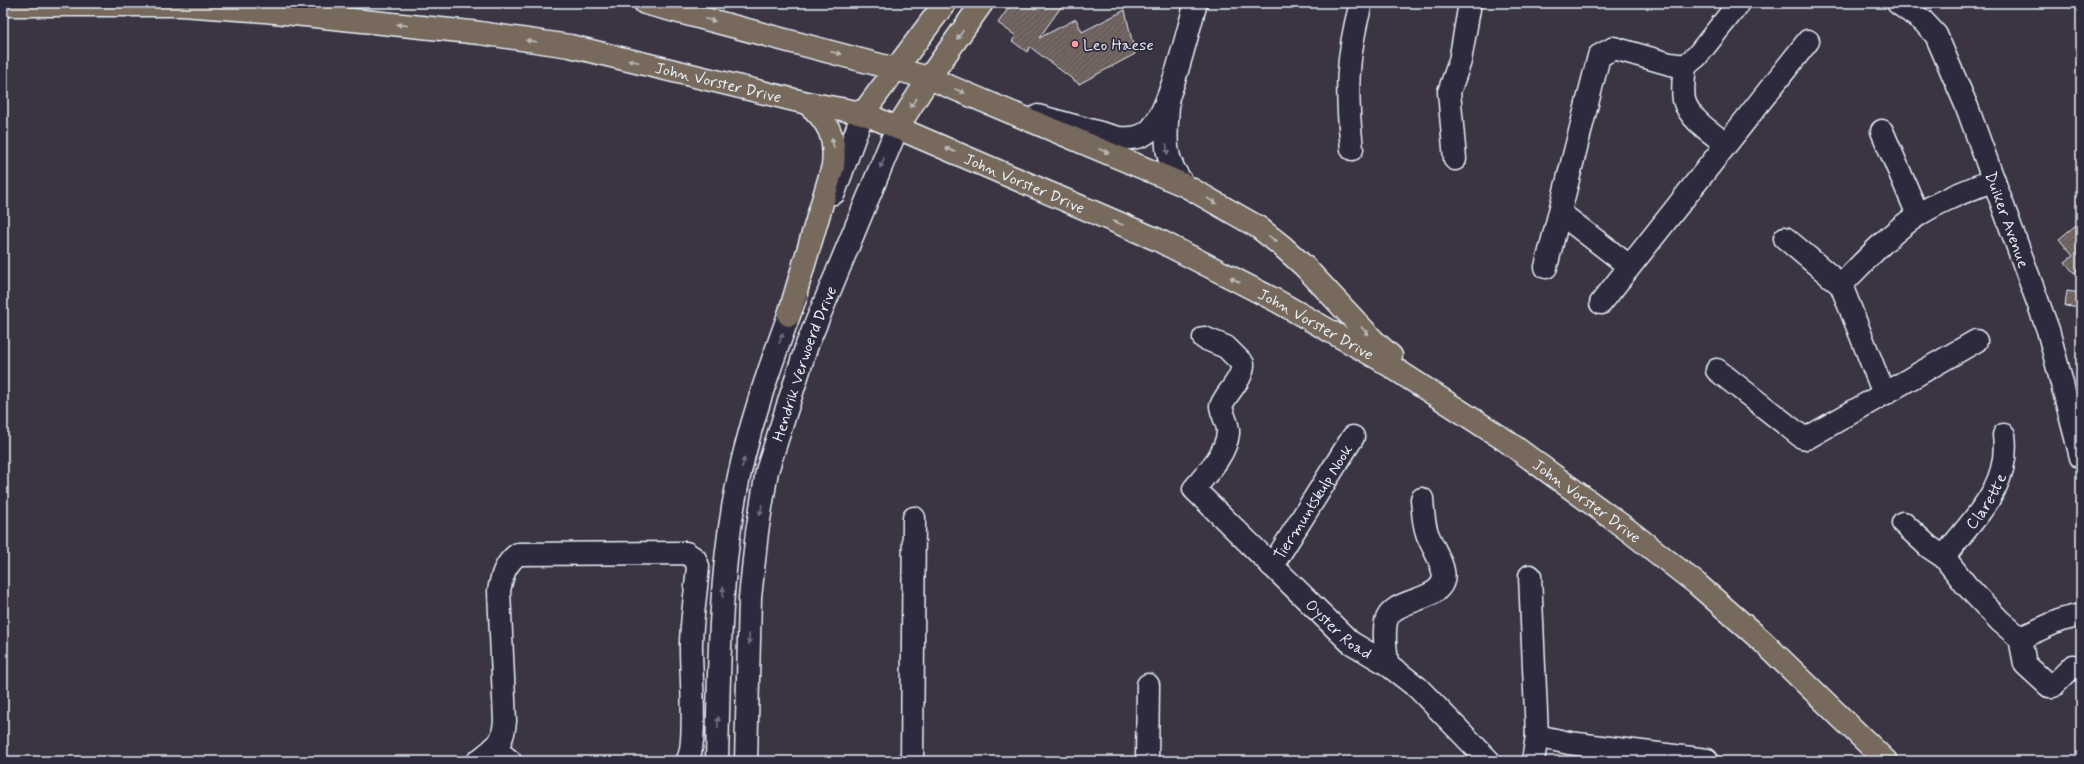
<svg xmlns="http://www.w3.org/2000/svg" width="2084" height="764" viewBox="0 0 2084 764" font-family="Mynerve,sans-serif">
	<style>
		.building { fill: url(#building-hatch); stroke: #e8f1f8 }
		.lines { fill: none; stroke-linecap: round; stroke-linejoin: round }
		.minor-casing { stroke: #e8f1f8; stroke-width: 25 }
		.major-casing { stroke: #e8f1f8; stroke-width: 25 }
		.minor { stroke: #2f2a3d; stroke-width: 22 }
		.major { stroke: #77695c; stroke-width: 22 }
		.oneway { fill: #bbbbba }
		.oneway2 { fill: #70707e }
		.poi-dot { fill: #ff9aa2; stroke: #2f2a3d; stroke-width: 1.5 }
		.labels { text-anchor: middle; stroke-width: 3.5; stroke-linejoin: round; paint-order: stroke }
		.poi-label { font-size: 16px; fill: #e8f1f8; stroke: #2f2a3d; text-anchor: start }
		.street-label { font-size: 16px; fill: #e8f1f8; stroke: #2f2a3d }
	</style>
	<defs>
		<pattern id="building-hatch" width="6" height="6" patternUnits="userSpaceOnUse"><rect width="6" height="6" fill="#6c5f5b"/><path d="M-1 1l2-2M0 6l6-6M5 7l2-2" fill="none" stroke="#817673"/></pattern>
	</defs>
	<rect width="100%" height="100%" fill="#3b3543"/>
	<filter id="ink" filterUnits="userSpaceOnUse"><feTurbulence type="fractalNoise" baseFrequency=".025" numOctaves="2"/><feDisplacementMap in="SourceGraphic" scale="8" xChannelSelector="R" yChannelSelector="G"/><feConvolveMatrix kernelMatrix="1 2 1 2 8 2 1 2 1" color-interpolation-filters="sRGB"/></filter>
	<g filter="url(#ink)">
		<!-- building -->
		<path class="building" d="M1012 3H1064L1039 38 1076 19 1082 32 1125 10 1135 54 1079 84 1030 47 1027 52 1012 41 1016 36 998 23Z
			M2081 221V267L2074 273 2065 262 2073 256 2059 239Z
			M2067 291 2081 293V308L2065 306Z"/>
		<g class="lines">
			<!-- minor casing -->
			<g class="minor-casing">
				<g id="minor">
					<path id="s1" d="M1898 3 1923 21 1936 35 1967 107 2048 330 2081 457"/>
					<path d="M1685 66C1684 76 1682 89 1684 100 1689 119 1712 133 1726 144"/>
					<path d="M1168 106C1166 138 1162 158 1184 185"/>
					<path d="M1038 116 1119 138C1130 139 1142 138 1150 130 1170 111 1187 32 1196 3"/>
					<path d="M1882 131 1918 215"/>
					<path d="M1352 149C1346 93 1346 58 1361 3"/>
					<path d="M1455 159 1449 92 1460 61 1470 3"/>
					<path d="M834 193 863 113"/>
					<path d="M1560 213 1629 266"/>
					<path d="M1785 238 1841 285 1884 394"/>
					<path d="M1546 267 1599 56 1614 48 1670 64 1685 66 1697 56 1739 3"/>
					<path d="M1841 285C1865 261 1890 233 1918 215 1941 200 1969 190 1994 180"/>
					<path d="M1601 303 1808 41"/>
					<path id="s2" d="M1204 338 1226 347 1243 364C1243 380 1227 391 1221 406 1222 415 1229 424 1228 433 1226 454 1207 473 1194 489L1350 642 1387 664 1418 688 1489 761"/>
					<path d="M1717 370 1802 437 1807 438 1976 341"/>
					<path d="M1903 523 1929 547 1944 557 1966 585 2000 621 2020 638 2025 664 2049 686H2053L2073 666"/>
					<path id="s3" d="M1944 557C1972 519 2011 488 2004 435"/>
					<path id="s4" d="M1272 566 1353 437"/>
					<path d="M1530 576 1537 736 1533 761"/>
					<path d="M2020 638 2061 620 2081 615"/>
					<path d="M1387 664C1386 651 1383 635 1386 622 1391 598 1436 603 1443 581 1447 568 1431 545 1427 533 1423 522 1423 510 1422 499"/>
					<path d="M1537 736 1569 743 1707 760"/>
					<path d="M494 748 510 761"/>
					<path d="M478 761C496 747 503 745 505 721L499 591C502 575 505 564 518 554L686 553 695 559 698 566C696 591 692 617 691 642 690 666 698 745 687 761"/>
					<path d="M717 761C719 675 719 587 734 502 746 432 771 363 796 296"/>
					<path id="s5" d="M746 761 750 598 757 532 767 471 807 345 897 128"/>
					<path d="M912 761 914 518"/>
					<path d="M1147 761 1148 685"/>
				</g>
			</g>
			<!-- major casing -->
			<g class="major-casing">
				<g id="major">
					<path d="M645 3 929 78 1184 185 1258 227 1282 246 1305 267 1375 342 1391 356"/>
					<path id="s6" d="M3 5H181L265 11 480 33 570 46 807 103 863 113 1158 240 1277 301 1381 360 1505 440 1628 530 1697 584 1762 641 1886 761"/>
					<path d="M863 113 945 3"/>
					<path d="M897 128 929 78 982 3"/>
					<path d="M789 315 833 166C836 137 829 122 807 103"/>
				</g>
			</g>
			<!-- minor -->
			<use href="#minor" class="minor"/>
			<!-- major -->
			<use href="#major" class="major"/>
		</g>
		<!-- one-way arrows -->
		<defs><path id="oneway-solid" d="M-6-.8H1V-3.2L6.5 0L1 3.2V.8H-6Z"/></defs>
		<g class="oneway">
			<use href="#oneway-solid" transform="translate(710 20) rotate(15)"/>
			<use href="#oneway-solid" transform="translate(402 25) rotate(-174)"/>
			<use href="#oneway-solid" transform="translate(960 35) rotate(125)"/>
			<use href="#oneway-solid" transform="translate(531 41) rotate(-172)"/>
			<use href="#oneway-solid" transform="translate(836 53) rotate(15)"/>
			<use href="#oneway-solid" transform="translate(633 61) rotate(-167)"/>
			<use href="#oneway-solid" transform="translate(960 91) rotate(23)"/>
			<use href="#oneway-solid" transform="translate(913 103) rotate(123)"/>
			<use href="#oneway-solid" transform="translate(833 143) rotate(-100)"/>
			<use href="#oneway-solid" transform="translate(950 150) rotate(-157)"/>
			<use href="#oneway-solid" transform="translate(1104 151) rotate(23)"/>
			<use href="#oneway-solid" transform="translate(1212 201) rotate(30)"/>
			<use href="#oneway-solid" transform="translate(1118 223) rotate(-157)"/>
			<use href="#oneway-solid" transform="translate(1273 239) rotate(37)"/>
			<use href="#oneway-solid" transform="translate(1235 280) rotate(-153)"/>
			<use href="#oneway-solid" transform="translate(1365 331) rotate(47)"/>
		</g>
		<g class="oneway2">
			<use href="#oneway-solid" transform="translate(1167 149) rotate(84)"/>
			<use href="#oneway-solid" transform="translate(882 163) rotate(113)"/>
			<use href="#oneway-solid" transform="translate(781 338) rotate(-71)"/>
			<use href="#oneway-solid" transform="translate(743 463) rotate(-76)"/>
			<use href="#oneway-solid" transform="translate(761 510) rotate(100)"/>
			<use href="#oneway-solid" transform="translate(723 592) rotate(-87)"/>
			<use href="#oneway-solid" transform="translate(749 639) rotate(91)"/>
			<use href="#oneway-solid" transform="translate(718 722) rotate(-88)"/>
		</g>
	</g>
	<!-- markers -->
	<circle class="poi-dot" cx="1075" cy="44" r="4"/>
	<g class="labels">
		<!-- poi labels -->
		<g class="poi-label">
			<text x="1083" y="50">Leo Haese</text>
		</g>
		<!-- street labels -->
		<g class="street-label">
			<text dy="6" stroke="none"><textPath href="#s6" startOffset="722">John Vorster Drive</textPath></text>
			<text dy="6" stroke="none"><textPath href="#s6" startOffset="1046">John Vorster Drive</textPath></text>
			<text dy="6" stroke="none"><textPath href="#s1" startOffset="248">Duiker Avenue</textPath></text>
			<text dy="6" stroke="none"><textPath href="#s6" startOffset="1370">John Vorster Drive</textPath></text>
			<text dy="6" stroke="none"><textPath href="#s5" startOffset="405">Hendrik Verwoerd Drive</textPath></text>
			<text dy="6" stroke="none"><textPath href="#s3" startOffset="70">Clarette</textPath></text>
			<text dy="6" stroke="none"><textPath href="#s6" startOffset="1694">John Vorster Drive</textPath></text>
			<text dy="6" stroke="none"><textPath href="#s4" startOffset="76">Tiermuntskulp Nook</textPath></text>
			<text dy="6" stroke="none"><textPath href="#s2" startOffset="392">Oyster Road</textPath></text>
		</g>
	</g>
	<!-- margin -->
	<rect width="2084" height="764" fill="none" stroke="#2f2a3d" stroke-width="16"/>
	<rect x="8" y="8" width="2068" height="748" fill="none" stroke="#e8f1f8" stroke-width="1.5" filter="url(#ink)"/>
</svg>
